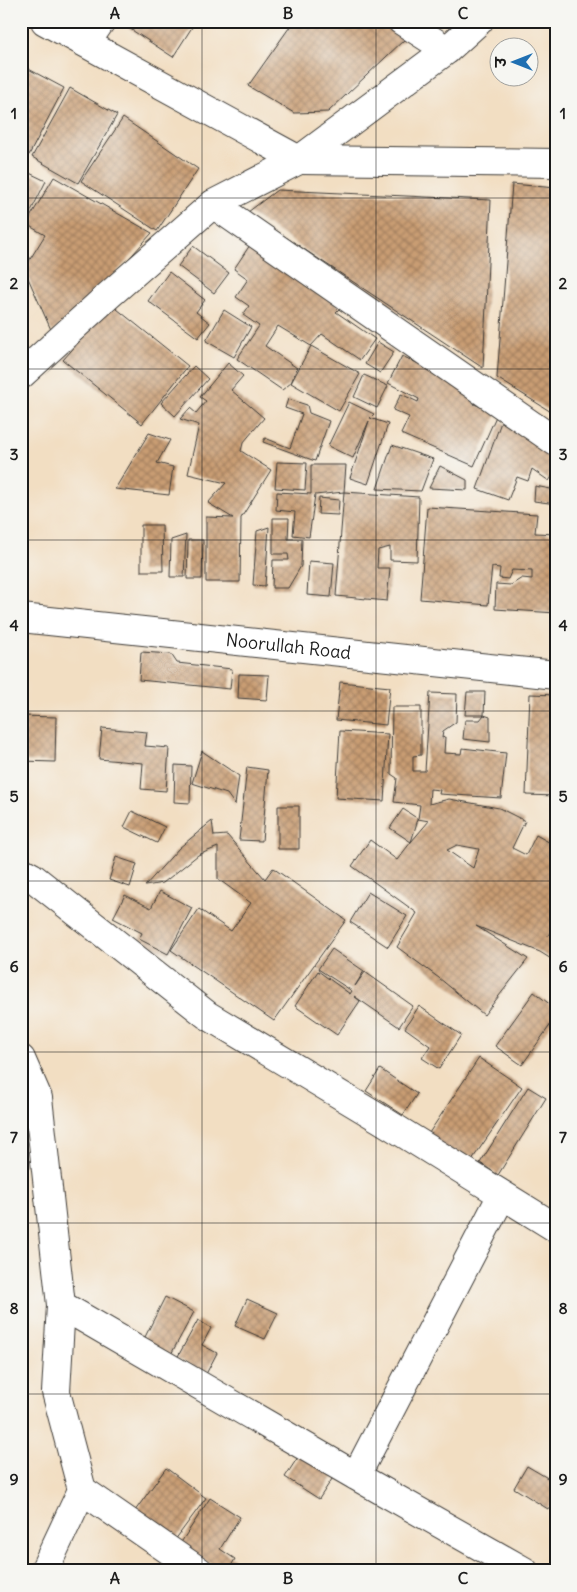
<svg xmlns="http://www.w3.org/2000/svg" width="577" height="1592" viewBox="0 0 577 1592" font-family="Delius,'Playpen Sans Deva',sans-serif">
	<style>
		.building { fill: url(#building-cross-hatch); fill-rule: evenodd }
		.lines { fill: none; stroke-linecap: round; stroke-linejoin: round }
		.minor-casing { stroke: #3c3935; stroke-width: 30 }
		.tertiary-casing { stroke: #3c3935; stroke-width: 30 }
		.secondary-casing { stroke: #3c3935; stroke-width: 30 }
		.minor { stroke: #fff; stroke-width: 28 }
		.tertiary { stroke: #fff; stroke-width: 28 }
		.secondary { stroke: #fff; stroke-width: 28 }
		.grid { fill: none; stroke: #1c1c1c; stroke-width: 1; stroke-opacity: 0.55 }
		.labels { text-anchor: middle; stroke-width: 5; stroke-linejoin: round; paint-order: stroke }
		.street-label { font-size: 18px; fill: #1c1c1c; stroke: #f6f6f2 }
		.neatline { fill: none; stroke: #1c1c1c; stroke-width: 2 }
		.grid-label { font-size: 16px; text-anchor: middle; font-weight: bold; fill: #1c1c1c }
	</style>
	<defs>
		<pattern id="building-cross-hatch" width="8" height="8" patternUnits="userSpaceOnUse" patternTransform="scale(1.25)"><rect width="8" height="8" fill="#c99d73"/><path d="M0 0l8 8M0 8l8-8" fill="none" stroke="#a27f5e"/></pattern>
	</defs>
	<rect width="100%" height="100%" fill="#f6f6f2"/>
	<filter id="ink" filterUnits="userSpaceOnUse"><feTurbulence type="fractalNoise" baseFrequency=".02" numOctaves="2"/><feDisplacementMap in="SourceGraphic" scale="10" xChannelSelector="R" yChannelSelector="G"/><feConvolveMatrix kernelMatrix="1 2 1 2 8 2 1 2 1" color-interpolation-filters="sRGB"/></filter>
	<filter id="wash" filterUnits="userSpaceOnUse"><feTurbulence type="fractalNoise" baseFrequency=".0096" numOctaves="4" result="noise"/><feDisplacementMap in="SourceGraphic" scale="20" xChannelSelector="R" yChannelSelector="G"/><feGaussianBlur stdDeviation="1.12" result="paint"/><feColorMatrix in="noise" values="0 0 0 0 0 0 0 0 0 0 0 0 0 0 0 0 0 1.4 0 .05"/><feComposite in="paint" operator="in"/></filter>
	<g filter="url(#wash)">
		<rect width="100%" height="100%" fill="#f2dec2"/>
		<g id="blocks">
			<!-- building -->
			<path class="building" d="M118 21H196L173 57Z
				M294 21H380L405 39 328 112 294 113 248 86Z
				M21 65 64 88 29 155 21 151Z
				M70 88 117 115 78 183 32 157Z
				M123 118 198 169 157 231 81 181Z
				M21 169 46 181 30 213 21 208Z
				M54 177 152 233 97 294 52 332 24 269 45 235 26 224Z
				M512 184 556 188V415L497 378Z
				M277 190 491 200 483 368 248 212Z
				M250 245 341 307 336 312 375 339 360 360 322 334 311 346 278 326 265 346 297 368 291 383 282 390 237 359 259 326 243 315 249 306 236 297 248 279 234 269Z
				M193 246 229 273 214 293 178 266Z
				M169 272 205 300 196 312 210 323 198 338 148 301Z
				M112 305 188 366 142 424 63 360Z
				M224 310 251 327 234 357 206 341Z
				M378 342 394 352 380 373 365 364Z
				M311 346 360 374 339 411 291 383Z
				M402 356 478 392 474 404 497 414 474 466 401 434 409 417 393 410 401 394 418 402 419 399 388 383Z
				M228 363 243 376 231 390 264 418 243 443 241 451 271 470 241 518 240 582H206V517L233 518 208 503 226 483 188 474 199 425 180 419 190 408 196 413 206 401 200 397Z
				M194 366 208 379 175 416 161 403Z
				M364 375 388 386 377 408 354 397Z
				M288 399 307 405 309 413 329 421 315 461 263 442 265 438 290 448 302 414 285 408Z
				M349 402 374 414 370 418 388 424 368 484 350 478 369 421 353 458 328 446Z
				M501 422 532 433 556 450V471L549 481 532 469 528 481 517 477 508 500 477 489Z
				M149 433 170 440 157 463 173 467 169 495 115 489Z
				M392 445 433 459 421 491 377 489Z
				M277 462 307 463 305 490 275 488Z
				M311 465H346L344 492 315 495 309 537 293 535 295 512 276 510 277 492 311 494Z
				M440 466 467 480V490L429 488Z
				M535 486 556 490V504L534 501Z
				M344 492 419 497 417 561 390 560V547L378 550 377 568H390L387 601 336 596Z
				M319 498 339 500 338 515 318 514Z
				M427 507 537 514 535 533 556 534V613L495 609 496 584 511 585 522 578 532 579V571L512 570 508 579 499 578 500 568 492 567 488 605 420 599Z
				M273 518H289L288 539H302L301 566 288 588H272L273 560H289L288 554H273Z
				M141 525H162L163 571H141Z
				M269 527 265 586 253 585 257 531Z
				M186 535 184 577H170L171 540Z
				M188 540H203L202 579H187Z
				M309 561 334 563 331 597 307 595Z
				M141 652 171 654 177 663 232 669 230 689 139 680Z
				M239 674 269 675 267 700 238 698Z
				M340 682 390 687 386 725 336 720Z
				M467 692H485L484 715 490 717V742L463 739 465 720H480L484 715H465Z
				M430 693 457 694 456 722 443 731 442 738 445 737 444 753 461 754 462 748 506 753 501 798 439 794 440 790 430 789 429 804 449 799 499 808 525 821 512 848 526 855 536 835 556 846V921L548 936 556 925V962L540 952 476 926 528 959 484 1015 439 978 397 947 417 913 352 866 370 840 397 860 411 842 390 828 403 809 418 819 411 842 429 821 418 819 420 805 394 802 397 778 391 774 392 707H421V755L413 756V771H425ZM457 845 479 849 473 868 447 850Z
				M530 694 556 695V796L526 795Z
				M21 716 56 717 55 762 21 761Z
				M102 728 147 732 145 746 169 748 166 791 141 789 143 763 99 759Z
				M340 731 388 734 384 801 336 798Z
				M202 751 239 776 235 805 227 794 192 783Z
				M175 765 191 766 190 803 174 802Z
				M247 767 268 770 262 841 239 840Z
				M278 806H299V849H278Z
				M132 811 165 827 157 843 124 827Z
				M212 821 214 836 227 835 265 879 273 868 346 920 274 1021 171 950 199 909 231 931 251 903 218 879V847L198 855 163 883 145 886 179 848Z
				M116 857 137 864 130 887 109 880Z
				M160 891 192 908 168 954 139 939 142 933 113 918 125 895 151 908Z
				M368 892 407 916 388 947 350 922Z
				M332 949 364 971 355 986 365 972 413 1006 399 1027 354 996 360 1001 337 1035 295 1006 318 971 350 994 352 991 318 969Z
				M534 992 556 1009V1017L522 1065 495 1046Z
				M419 1006 461 1035 439 1069 422 1058 430 1046 405 1028Z
				M479 1058 522 1087 467 1167 425 1139Z
				M380 1069 417 1094 403 1115 366 1091Z
				M528 1087 546 1098 498 1175 480 1163Z
				M165 1297 194 1312 170 1356 143 1341Z
				M247 1299 278 1313 265 1339 235 1326Z
				M198 1320 211 1328 202 1345 217 1353 206 1374 177 1358Z
				M300 1454 334 1476 319 1499 285 1477Z
				M527 1466 556 1483V1496L548 1509 514 1488Z
				M166 1468 206 1498 172 1544 132 1515Z
				M210 1498 240 1517 220 1549 235 1559 228 1571H221L180 1544Z"/>
		</g>
	</g>
	<g filter="url(#ink)">
		<use href="#blocks" fill-opacity="0" stroke="#3c3935" stroke-width="1"/>
		<g class="lines">
			<!-- minor casing -->
			<g class="minor-casing">
				<path id="minor" d="M402 21 447 50
					M86 43 101 21
					M213 204 556 442
					M21 375 109 295 213 204 299 160 447 50 479 21
					M21 871 32 877 207 1015 382 1120 556 1228
					M21 1059 38 1098 61 1305 56 1392 82 1490 44 1571
					M61 1305 356 1476 524 1571
					M356 1476 502 1195
					M82 1490 199 1571"/>
			</g>
			<!-- tertiary casing -->
			<g class="tertiary-casing">
				<path id="tertiary" d="M45 21 299 160 556 163"/>
			</g>
			<!-- secondary casing -->
			<g class="secondary-casing">
				<g id="secondary">
					<path id="s1" d="M21 618 556 675"/>
				</g>
			</g>
			<!-- minor -->
			<use href="#minor" class="minor"/>
			<!-- tertiary -->
			<use href="#tertiary" class="tertiary"/>
			<!-- secondary -->
			<use href="#secondary" class="secondary"/>
		</g>
	</g>
	<!-- grid -->
	<path class="grid" d="M202 21V1571M376 21V1571M21 198H556M21 369H556M21 540H556M21 711H556M21 881H556M21 1052H556M21 1223H556M21 1394H556"/>
	<g class="labels">
		<!-- street labels -->
		<g class="street-label">
			<text dy="6" stroke="none"><textPath href="#s1" startOffset="269">Noorullah Road</textPath></text>
		</g>
	</g>
	<!-- margin -->
	<rect width="577" height="1592" fill="none" stroke="#f6f6f2" stroke-width="55"/>
	<!-- north arrow -->
	<g transform="translate(514 62) rotate(270)"><circle r="24" fill="#f6f6f2" stroke="#9f9f9c"/>
	<path d="M0-4L9 19L0 12L-9 19Z" fill="#1f6fb2"/>
	<text y="-8" font-size="14" font-weight="bold" text-anchor="middle" fill="#1c1c1c">उ</text>
	</g>
	<rect x="28" y="28" width="522" height="1536" class="neatline"/>
	<g class="grid-label">
		<text x="115" y="19">A</text>
		<text x="288" y="19">B</text>
		<text x="463" y="19">C</text>
		<text x="14" y="119">1</text>
		<text x="563" y="119">1</text>
		<text x="14" y="289">2</text>
		<text x="563" y="289">2</text>
		<text x="14" y="460">3</text>
		<text x="563" y="460">3</text>
		<text x="14" y="631">4</text>
		<text x="563" y="631">4</text>
		<text x="14" y="802">5</text>
		<text x="563" y="802">5</text>
		<text x="14" y="972">6</text>
		<text x="563" y="972">6</text>
		<text x="14" y="1143">7</text>
		<text x="563" y="1143">7</text>
		<text x="14" y="1314">8</text>
		<text x="563" y="1314">8</text>
		<text x="14" y="1485">9</text>
		<text x="563" y="1485">9</text>
		<text x="115" y="1584">A</text>
		<text x="288" y="1584">B</text>
		<text x="463" y="1584">C</text>
	</g>
</svg>
